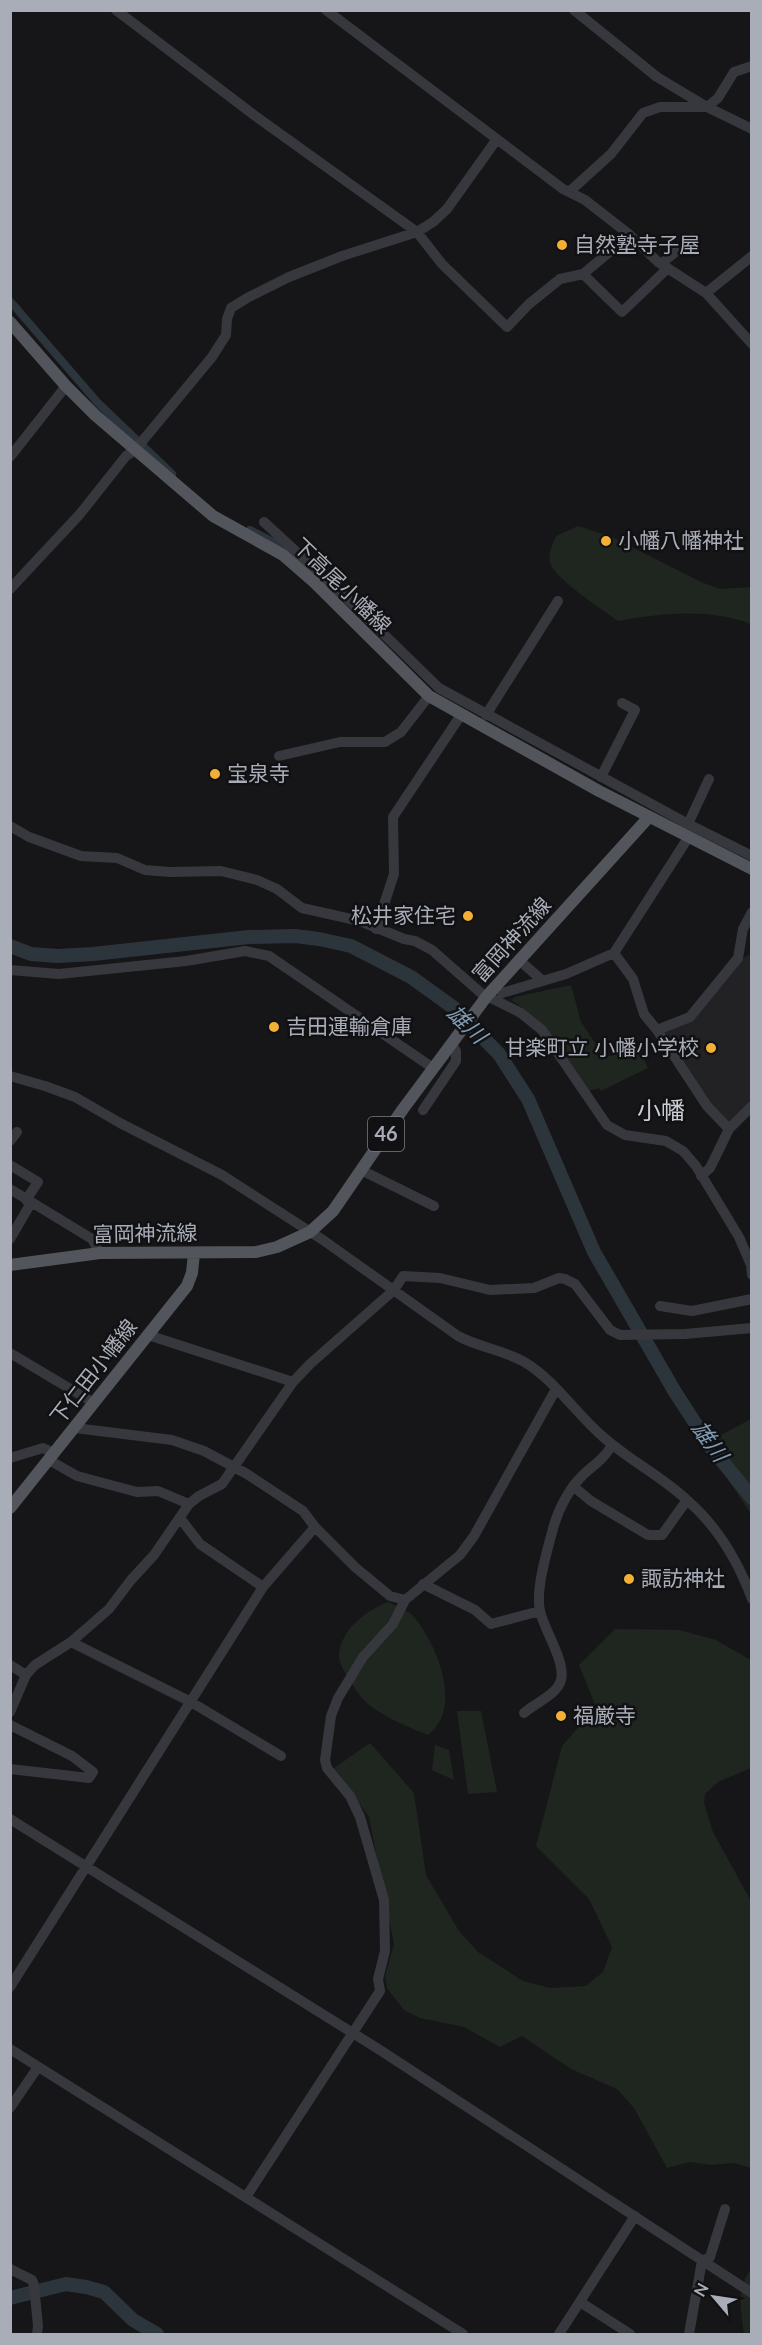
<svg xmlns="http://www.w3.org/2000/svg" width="762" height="2345" viewBox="0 0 762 2345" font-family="Lato,'Noto Sans JP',sans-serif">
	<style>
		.built { fill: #222225 }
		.green { fill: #1e261f }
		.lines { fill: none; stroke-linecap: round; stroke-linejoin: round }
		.canal { stroke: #2c353c; stroke-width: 8 }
		.river { stroke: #2c353c; stroke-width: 14 }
		.minor { stroke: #37383d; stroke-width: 10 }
		.major { stroke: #53555c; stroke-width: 12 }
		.poi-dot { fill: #f2b134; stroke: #111113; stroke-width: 2 }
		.labels { text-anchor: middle; stroke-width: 5; stroke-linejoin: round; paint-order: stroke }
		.shield { fill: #111113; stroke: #7b7e86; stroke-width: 1.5 }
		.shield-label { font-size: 20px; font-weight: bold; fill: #a8adb8 }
		.poi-label { font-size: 21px; fill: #a8adb8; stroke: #111113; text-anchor: start }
		.street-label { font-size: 21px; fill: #a8adb8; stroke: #111113 }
		.water-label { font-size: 22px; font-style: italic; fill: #7f9bb3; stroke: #111113 }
		.quarter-label { font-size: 24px; fill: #c9ccd4; stroke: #111113 }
	</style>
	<rect width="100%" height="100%" fill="#161618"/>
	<!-- built -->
	<path class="built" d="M751 954V1103L730 1125 708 1105 663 1036 668 1029 687 1022 743 958Z"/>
	<!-- green -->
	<path class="green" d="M578 526 612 537 701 582 720 589 751 587V624C709 608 661 613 618 621 603 610 555 579 550 563 548 554 552 545 556 536Z
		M571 985 581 1022 605 1058 637 1044 648 1068 601 1091 599 1088 588 1091C565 1057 547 1022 511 1000L515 997Z
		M751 1419V1514L704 1444Z
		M388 1602C396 1606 410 1611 415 1618 438 1647 463 1708 428 1735 410 1728 389 1719 373 1708 365 1702 357 1693 352 1684 347 1676 338 1663 339 1654 342 1628 366 1611 388 1602Z
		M615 1629 679 1630 716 1640 751 1660V1768L718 1782 705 1794 704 1803 713 1832 751 1901V2168L734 2163 710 2165 690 2162 667 2168 634 2108 617 2089 571 2069 522 2036 500 2047 464 2027 420 2018 404 2010 387 1988 385 1976 394 1944 369 1817 334 1768 370 1743 414 1793 426 1875 459 1931 478 1952 523 1981 550 1988 586 1986 603 1972 612 1947 589 1899 536 1846 562 1746 596 1707 579 1665Z
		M457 1711H481L497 1792 468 1794Z
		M435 1745 449 1750 454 1780 432 1770Z
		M751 2269V2334H744C741 2313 736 2287 751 2269Z"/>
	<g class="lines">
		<!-- canal -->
		<path class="canal" d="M10 301 98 403 172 474
			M250 530 277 544 288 553"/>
		<!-- river -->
		<path class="river" d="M10 946 31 954 58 956 93 954 249 937 295 936 319 939 351 946 411 977 454 1008 499 1054 528 1099 594 1252 675 1392 710 1446 752 1498
			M10 2298 66 2284 86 2287 104 2292 133 2320 157 2334"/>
		<!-- minor -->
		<path class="minor" d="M116 10 254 115 417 232 442 264 507 327 529 304 560 279 583 274 630 235
			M326 10 563 189 585 200 630 235 658 262 706 293 752 344
			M574 10 657 77 707 107 752 129
			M569 192 611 154 643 113 660 107H707L718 98 734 72 752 66
			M661 264 692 238
			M583 274 622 312 667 269
			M706 293 752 256
			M10 457 66 386
			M264 522 356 607 439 688 688 824 752 856
			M10 589 80 514 126 456 135 450 212 357 226 335 227 319 231 308 247 298 289 277 342 256 417 232 433 222 447 209 497 139
			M486 715 558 601
			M279 756 340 742H385L401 732 429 696
			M601 777 635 710 622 703
			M688 824 709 779
			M10 826 29 837 81 856 117 858 145 870 170 872 221 871 257 880 277 889 302 908 360 921 404 939 415 941 432 950 481 993 521 1013 542 1030 607 1125 625 1135 666 1141 683 1151 696 1166 739 1237 751 1265 752 1275
			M376 929 394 874 393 817 461 715
			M614 953 633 979 644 1014 657 1030 707 1106 729 1129
			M519 960 543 981
			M10 970 59 974 186 961 245 951 269 956 433 1068
			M502 993 566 974 614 953 688 838
			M657 1030 690 1017 738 958 743 929 752 912
			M10 1076 45 1086 75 1097 120 1123 222 1175 323 1240 458 1336C480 1348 505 1350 526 1363 555 1381 575 1412 601 1435 628 1460 662 1476 688 1501 719 1528 738 1561 752 1599
			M423 1110 456 1061V1051L451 1044
			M10 1141 17 1132
			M10 1165 38 1182 26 1200
			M361 1170 434 1206
			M701 1176 710 1168 729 1129 752 1106
			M10 1189 92 1239 100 1253
			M10 1239 31 1203
			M660 1306 692 1311 752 1299
			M148 1335 293 1382
			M10 1353 94 1403
			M75 1428 172 1440 204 1451 247 1474 303 1511 315 1527 355 1567 390 1596 405 1600
			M10 1458 43 1448 54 1453
			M49 1460 77 1476 137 1492 158 1491 189 1504
			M573 1486 591 1501 648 1535H662L687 1500
			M180 1518 200 1544 263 1587
			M423 1584 475 1610 491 1624 540 1611
			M71 1642 191 1702 281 1756
			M10 1665 26 1675
			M10 1712 26 1675 35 1665 71 1642 109 1609 131 1580 154 1555 189 1504 199 1496 222 1484 293 1382 310 1364 394 1290 403 1276 440 1278 490 1290 534 1288 559 1278 565 1279 575 1284 610 1330 620 1335 685 1334 752 1328
			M524 1713C535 1703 557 1695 561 1680 566 1662 544 1630 540 1611 535 1589 548 1548 554 1525 559 1508 570 1487 584 1474 594 1465 605 1458 612 1445
			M10 1725 72 1756 93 1772 89 1778 10 1769
			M10 1819 380 2050 752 2293
			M10 1987 263 1587 315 1527
			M10 2049 463 2334
			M10 2108 38 2067
			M246 2197 380 1991 378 1979 385 1951 384 1900 360 1817 350 1796 327 1768 325 1760 331 1716 338 1698 363 1657 393 1624 405 1600 460 1555 474 1536 556 1389
			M10 2269 32 2280 34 2285 38 2326 37 2334
			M580 2302 630 2334
			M559 2334 635 2216
			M689 2334 702 2261 710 2257 725 2209"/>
		<!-- major -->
		<path class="major" d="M10 322 66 386 95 415 213 516 283 555 314 582 429 696 599 791 752 869
			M10 1265 100 1253 256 1252 277 1247 310 1232 333 1211 403 1109 487 996 649 817
			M10 1508 187 1286 192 1273 194 1253"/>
	</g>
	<!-- markers -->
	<g class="poi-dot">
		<circle cx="562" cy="245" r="6"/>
		<circle cx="606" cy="541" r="6"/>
		<circle cx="215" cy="774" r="6"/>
		<circle cx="468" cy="916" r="6"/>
		<circle cx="274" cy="1027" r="6"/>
		<circle cx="711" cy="1048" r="6"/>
		<circle cx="629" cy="1579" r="6"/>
		<circle cx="561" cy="1716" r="6"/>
	</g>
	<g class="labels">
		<!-- shield labels -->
		<rect class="shield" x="368" y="1117" width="36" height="34" rx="4.5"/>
		<g class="shield-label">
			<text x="386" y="1141">46</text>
		</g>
		<!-- poi labels -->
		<g class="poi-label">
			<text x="574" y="252">自然塾寺子屋</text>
			<text x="618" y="548">小幡八幡神社</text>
			<text x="227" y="781">宝泉寺</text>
			<text x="456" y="923" text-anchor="end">松井家住宅</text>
			<text x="286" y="1034">吉田運輸倉庫</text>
			<text x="699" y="1055" text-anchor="end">甘楽町立 小幡小学校</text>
			<text x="641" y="1586">諏訪神社</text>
			<text x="573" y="1723">福厳寺</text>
		</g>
		<!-- street labels -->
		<g class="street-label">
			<text transform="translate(342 586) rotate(44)" y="7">下高尾小幡線</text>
			<text transform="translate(512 940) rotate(-48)" y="7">富岡神流線</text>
			<text transform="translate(145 1234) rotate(-1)" y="7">富岡神流線</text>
			<text transform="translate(94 1372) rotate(-52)" y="7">下仁田小幡線</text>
		</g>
		<!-- water labels -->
		<g class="water-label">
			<text transform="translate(467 1024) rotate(44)" y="8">雄川</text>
			<text transform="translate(710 1441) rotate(54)" y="8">雄川</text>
		</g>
		<!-- quarter labels -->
		<g class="quarter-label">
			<text x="661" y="1119">小幡</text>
		</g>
	</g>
	<!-- border -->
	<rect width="762" height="2345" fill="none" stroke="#a8adb8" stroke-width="24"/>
	<!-- north arrow -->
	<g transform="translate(714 2297) rotate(299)" stroke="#111113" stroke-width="4.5" paint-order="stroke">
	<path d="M0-4.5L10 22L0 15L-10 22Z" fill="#a8adb8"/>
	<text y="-9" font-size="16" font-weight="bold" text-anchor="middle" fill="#a8adb8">N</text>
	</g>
</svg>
